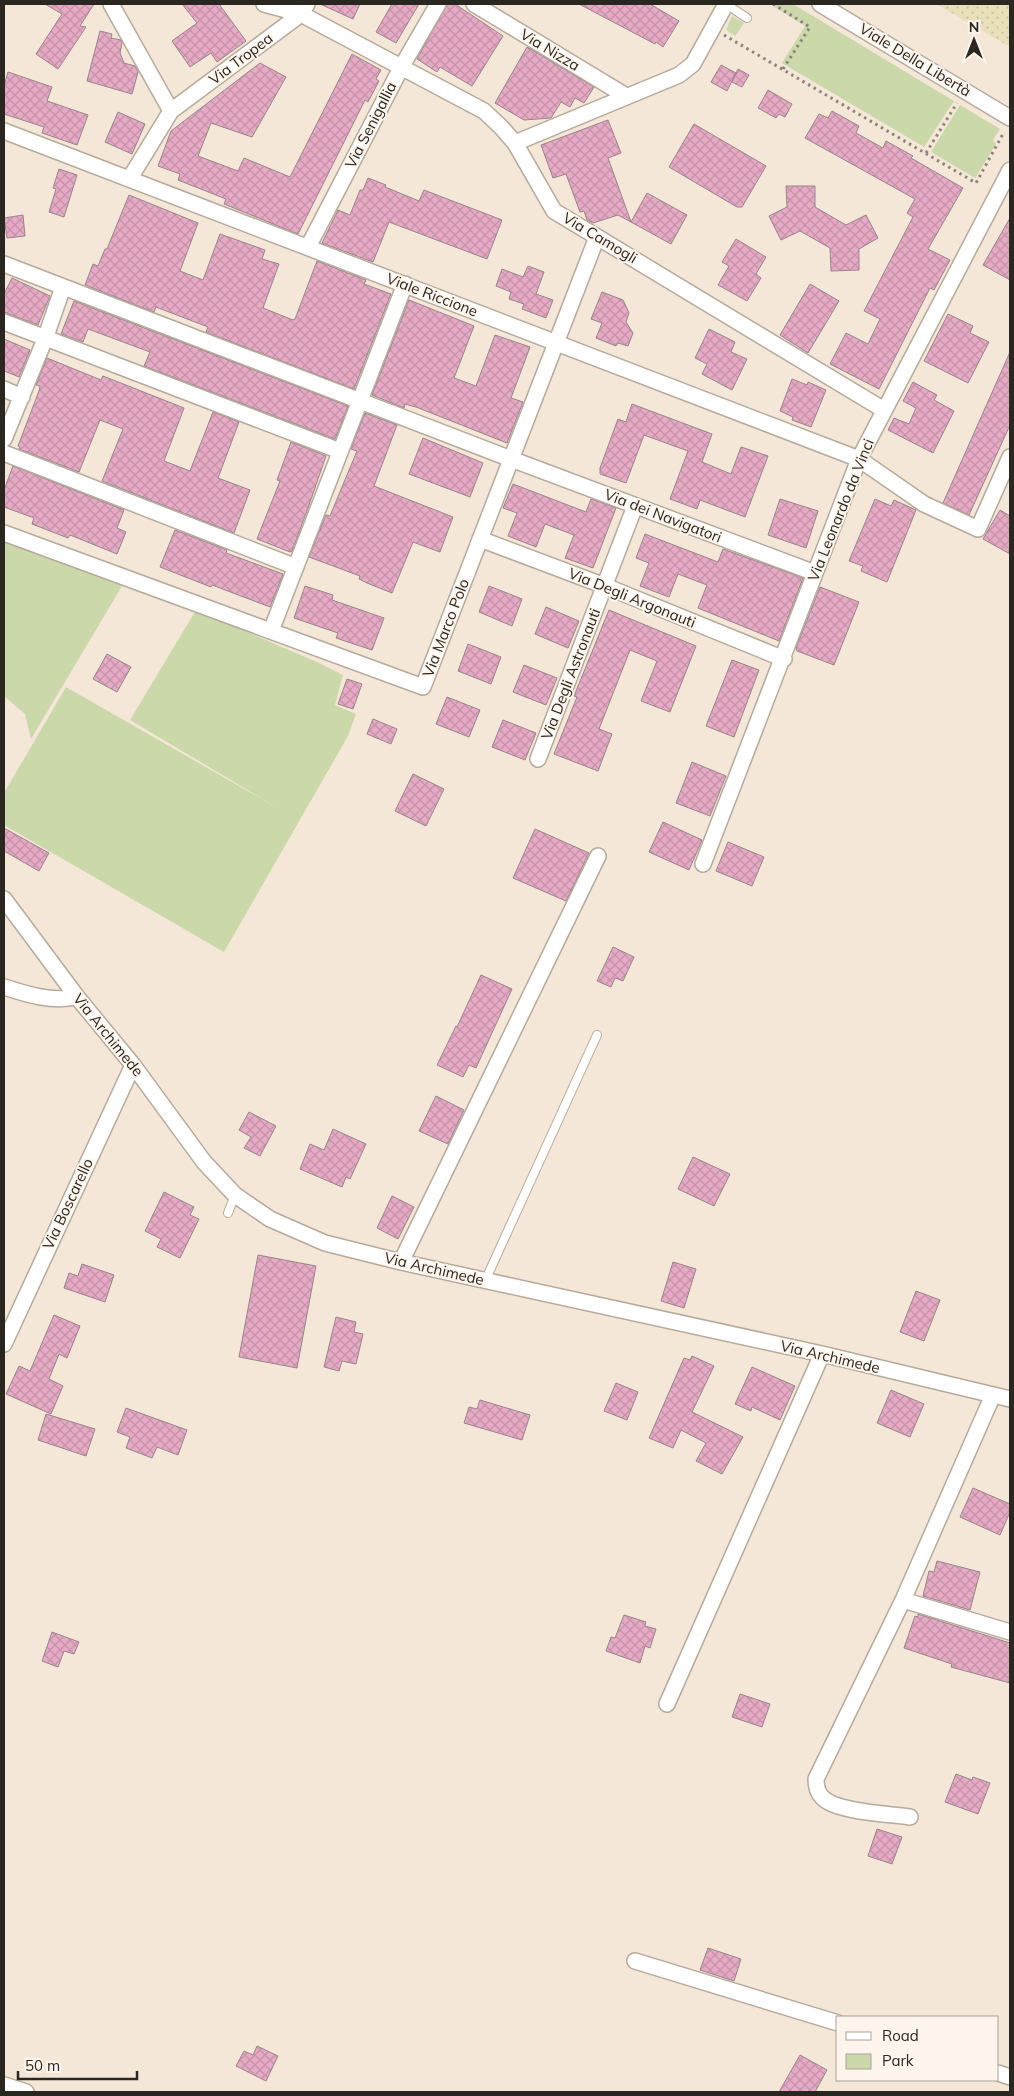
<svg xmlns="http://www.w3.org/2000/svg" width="1014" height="2096" viewBox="0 0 1014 2096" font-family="Mulish,sans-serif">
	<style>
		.green { fill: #cbd8a9 }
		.sand { fill: url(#sand-dots) }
		.building { fill: url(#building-cross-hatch); stroke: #97858c }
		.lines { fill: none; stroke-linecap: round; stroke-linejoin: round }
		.service-casing { stroke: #b6aa9b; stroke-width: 10 }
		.minor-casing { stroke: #b6aa9b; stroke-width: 18 }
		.path { stroke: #8d857a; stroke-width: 3; stroke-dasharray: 2.5 4; stroke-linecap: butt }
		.service { stroke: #fff; stroke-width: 8 }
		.minor { stroke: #fff; stroke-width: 15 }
		.labels { text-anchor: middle; stroke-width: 4; stroke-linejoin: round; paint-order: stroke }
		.street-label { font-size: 15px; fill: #2a2620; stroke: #fdf5ec }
	</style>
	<defs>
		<pattern id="sand-dots" width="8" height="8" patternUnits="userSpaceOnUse" patternTransform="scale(1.25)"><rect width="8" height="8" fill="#e9e0ba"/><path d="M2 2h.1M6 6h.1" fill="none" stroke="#c8c0a0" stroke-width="1.8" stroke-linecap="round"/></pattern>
		<pattern id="building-cross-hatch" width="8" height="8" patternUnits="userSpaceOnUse" patternTransform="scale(1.25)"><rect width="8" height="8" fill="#e7aac5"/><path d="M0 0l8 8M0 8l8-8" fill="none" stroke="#c692a9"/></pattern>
	</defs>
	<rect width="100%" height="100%" fill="#f4e7d7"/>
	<!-- green -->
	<path class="green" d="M770 4H793L954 101 924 147 782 63 805 26Z
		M732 16 744 23 735 36 726 30Z
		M960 105 1000 129 993 140 996 144 975 178 931 152Z
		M4 541 122 586 31 739 25 714 4 696Z
		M196 610 319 663 343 675 335 705 356 714 348 736 224 952 4 825V793L66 687 281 810 130 720Z"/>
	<!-- sand -->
	<path class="sand" d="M936 4H1010V47Z"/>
	<!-- building -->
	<path class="building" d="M45 4H94L80 26 86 27 58 69 36 54 62 14Z
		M182 4H219L246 41 217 62 211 53 190 67 172 41 197 23Z
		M320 4H360L353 19Z
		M392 4H419L396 43 376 32Z
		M447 4H455L503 36 472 86 440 67 437 72 417 59Z
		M579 4H650L679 21 663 47 656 42 655 44Z
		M100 31 112 34 111 38 121 40 122 43 120 53 124 63 135 66 138 72 132 94 87 81Z
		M527 47 594 87 584 103 575 98 570 107 561 102 551 118 524 120 495 103Z
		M352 54 381 70 376 79 379 81 368 102 365 100 298 234 224 204 226 199 178 180 180 174 158 166 171 131 260 63 286 77 252 137 211 123 198 156 238 171 244 158 290 177Z
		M721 65 736 73 727 91 711 82Z
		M738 69 749 75 742 87 732 82Z
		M8 72 52 87 47 101 88 115 77 145 42 133 44 127 4 114V86Z
		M768 90 792 104 785 117 779 114 776 118 758 108Z
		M832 111 859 126 856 133 883 148 886 141 913 156 911 158 963 188 928 249 950 260 934 290 930 288 879 389 830 364 846 333 868 344 880 319 864 311 913 217 907 213 915 199 805 138 819 114 828 118Z
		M118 112 145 124 132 154 105 142Z
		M608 120 621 153 608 158 631 222 618 215 593 223 587 220 584 211 580 212 566 174 553 178 541 145Z
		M694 124 766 166 742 207H737L669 167Z
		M59 169 77 175 64 217 49 212 56 189 53 188Z
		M368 178 386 185 385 187 419 201 424 190 502 220 487 259 389 222 373 262 322 243 338 210 350 215 360 190H363Z
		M786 186H815V207L846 225 866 215 878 238 859 249V270L831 271 830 248 800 231 781 240 769 216 787 207Z
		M647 193 687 215 671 244 631 222Z
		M129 195 198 223 180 271 203 280 220 234 265 250 262 259 279 264 263 308 293 320 295 319 317 261 366 280 364 284 391 294 354 389 206 332 208 327 156 307 154 312 85 285 93 264 98 266 105 249H107Z
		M23 215 25 236 7 238 4 218Z
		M1010 218V280L983 265Z
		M736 239 766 257 756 274 761 278 747 301 718 285 729 266 722 262Z
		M528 266 544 272 536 294 553 300 546 318 522 309 524 304 509 299 511 292 496 286 502 269 523 277Z
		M12 278 50 296 38 325 4 312V294Z
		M810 284 839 301 808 353 780 335Z
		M602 292 623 300 629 313 626 322 633 333 628 346 618 343 616 346 596 338 602 323 591 319Z
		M409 300 474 326 454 378 476 386 495 335 530 347 511 398 523 402 507 443 416 407 405 404 404 408 372 395Z
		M74 301 348 406 335 439 144 366 150 352 88 329 83 342 61 334Z
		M948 314 973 326 970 333 989 342 968 383 924 361Z
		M709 329 735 342 731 352 747 359 732 390 702 374 707 364 695 358Z
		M4 339 30 350 19 377 4 371Z
		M1010 352V425L969 515 943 503Z
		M47 358 101 380 103 376 184 408 164 461 190 471 213 412 239 422 218 478 250 490 234 533 102 481 123 429 100 420 79 472 19 449 20 447 18 446 39 391 40 386 36 385Z
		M792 379 807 385 808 382 826 390 811 427 792 420 793 417 780 411Z
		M913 382 937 395 934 400 954 411 933 453 888 430 894 418 909 424 916 408 903 401Z
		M632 404 712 434 702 462 731 474 741 447 768 456 745 517 700 500 697 509 670 499 688 451 644 435 626 483 600 474V468L618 419 626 422Z
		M365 413 397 425 374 486 453 517 440 552 413 542 392 593 367 583 359 579 360 576 309 557 326 515 330 516 357 451 351 449Z
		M423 438 483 463 470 497 409 474Z
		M291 442 326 456 308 508 292 551 290 552 257 539 280 481 277 480Z
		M13 466 124 510 117 528 126 532 117 554 70 535 68 538 32 524 34 518 4 507V490Z
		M513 484 586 512 591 499 616 508 593 568 565 558 574 535 545 524 536 547 508 536 517 513 503 508Z
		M780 499 818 511 806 548 768 535Z
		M875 499 891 506 894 500 916 510 887 582 861 571 863 566 849 561Z
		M1000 510 1010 516V554L983 539Z
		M175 530 227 550 226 553 283 574 270 607 212 585 211 587 160 567Z
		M645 534 718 562 723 549 803 578 779 641 698 608 707 585 678 574 669 597 640 586 649 563 636 558Z
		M305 586 333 595 332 600 384 618 372 650 336 638 338 633 294 618Z
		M489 586 522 599 512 626 479 612Z
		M820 587 859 602 834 665 797 651 796 648Z
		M546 607 579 621 568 648 535 634Z
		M609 610 696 646 670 712 641 701 657 661 630 650 599 729 612 734 598 771 554 754 577 697 574 696Z
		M468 644 501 657 491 684 458 671Z
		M107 654 131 667 117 692 93 679Z
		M732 660 759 670 734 737 706 726Z
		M524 665 557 678 546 705 513 692Z
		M347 679 362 684 353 709 338 704Z
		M447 697 480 710 469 737 436 724Z
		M373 719 397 729 391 744 367 734Z
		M503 720 536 733 525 760 492 747Z
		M692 762 726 776 710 816 676 803Z
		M413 774 444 789 426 826 395 811Z
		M663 822 702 840 689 870 649 852Z
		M4 828 49 853 39 871 4 851Z
		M535 829 589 853 566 901 513 878Z
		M728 842 764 857 752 886 716 871Z
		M613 947 634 957 623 981 615 978 611 987 597 981Z
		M481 975 512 989 476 1068 469 1065 463 1077 437 1065 456 1026 457 1027Z
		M436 1096 464 1110 448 1144 419 1131Z
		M249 1112 276 1126 260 1156 244 1148 251 1137 239 1130Z
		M333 1129 366 1144 350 1179 346 1177 342 1187 300 1169 310 1144 324 1150Z
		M693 1157 730 1174 714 1206 678 1189Z
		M164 1192 194 1207 190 1215 199 1219 180 1258 157 1247 161 1239 145 1231Z
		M392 1196 414 1207 398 1239 377 1228Z
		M258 1255 316 1266 297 1368 239 1357Z
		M673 1262 696 1269 684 1308 661 1301Z
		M82 1264 114 1275 105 1302 64 1288 69 1273 78 1276Z
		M916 1291 940 1300 924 1341 900 1332Z
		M54 1315 80 1326 67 1358 59 1354 49 1379 63 1386 51 1414 6 1394 19 1366 30 1371Z
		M336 1317 356 1322 354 1332 363 1334 356 1364 342 1361 339 1371 324 1367Z
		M692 1356 714 1366 692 1412 743 1437 722 1474 696 1461 706 1443 681 1430 673 1448 649 1438 684 1358 690 1360Z
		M752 1367 795 1386 780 1420 752 1407 751 1411 735 1404Z
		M616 1383 638 1392 627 1420 604 1411Z
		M891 1390 924 1404 910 1437 877 1423Z
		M480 1400 530 1415 522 1440 464 1423 469 1407 477 1409Z
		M126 1408 187 1430 178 1455 157 1447 152 1458 126 1448 130 1437 117 1432Z
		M46 1414 95 1429 86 1456 38 1440Z
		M973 1488 1010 1504V1512L1000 1535 960 1517Z
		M937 1561 980 1572 970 1610 923 1596 929 1571 934 1572Z
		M918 1614 1010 1643V1683L951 1667 952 1664 904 1648 915 1616 918 1617Z
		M624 1615 646 1622 645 1626 656 1629 650 1648 645 1646 640 1663 606 1651 611 1637 615 1638Z
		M52 1632 79 1642 74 1654 64 1651 58 1667 42 1661Z
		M740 1694 770 1704 762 1727 732 1717Z
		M956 1774 972 1780 973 1777 990 1783 978 1814 945 1802Z
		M877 1829 902 1837 892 1864 868 1856Z
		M708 1948 741 1959 734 1981 700 1970Z
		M257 2046 278 2056 266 2081 236 2066 244 2051 253 2055Z
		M800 2055 827 2070 815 2092H779Z"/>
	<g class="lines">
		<!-- service casing -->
		<g class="service-casing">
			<path id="service" d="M726 4 747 18
				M228 1213 235 1195
				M485 1281 597 1035"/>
		</g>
		<!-- minor casing -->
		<g class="minor-casing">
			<path id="minor" d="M111 4 171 111
				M264 4 301 14 484 111 501 127 515 143 554 211 884 410
				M474 4 626 96
				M820 4 1010 118
				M4 131 859 459 924 504 978 529 1010 457
				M515 143 679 75 693 64 726 4
				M130 178 171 111 301 14 307 4
				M308 247 402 66 438 4
				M4 264 511 459 815 573
				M4 322 340 451
				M4 389 22 397
				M4 439 45 339 63 287
				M4 453 296 567
				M4 533 423 687 597 237
				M480 539 605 586 784 659
				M271 631 405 284
				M538 759 635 506
				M703 864 859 459 1010 170
				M4 899 77 997 133 1065 204 1162 235 1195 270 1219 325 1243 401 1262 822 1354 1010 1399
				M4 987C29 995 51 1002 77 997
				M401 1262 598 856
				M4 1344 133 1065
				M903 1600 1010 1632
				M667 1704 822 1354
				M910 1817C890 1814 835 1812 822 1797 817 1792 816 1786 816 1779L903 1600 993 1395
				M635 1961 838 2023
				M998 2073 1010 2077
				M4 2085 26 2092"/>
		</g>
		<!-- path -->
		<path class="path" d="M773 4 810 27 783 69
			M724 35 976 183 1004 132
			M926 153 957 103"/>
		<!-- service -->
		<use href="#service" class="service"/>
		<!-- minor -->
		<use href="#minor" class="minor"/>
	</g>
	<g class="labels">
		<!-- street labels -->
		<g class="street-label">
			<text transform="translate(550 50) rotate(31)" y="5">Via Nizza</text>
			<text transform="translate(241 59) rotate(-37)" y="5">Via Tropea</text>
			<text transform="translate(915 60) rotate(31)" y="5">Viale Della Libertà</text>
			<text transform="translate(371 125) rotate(-63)" y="5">Via Senigallia</text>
			<text transform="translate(600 238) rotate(31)" y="5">Via Camogli</text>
			<text transform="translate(432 295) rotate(21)" y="5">Viale Riccione</text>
			<text transform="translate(841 510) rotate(-68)" y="5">Via Leonardo da Vinci</text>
			<text transform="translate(663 516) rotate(21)" y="5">Via dei Navigatori</text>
			<text transform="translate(632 598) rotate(22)" y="5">Via Degli Argonauti</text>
			<text transform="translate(446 628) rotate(-69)" y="5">Via Marco Polo</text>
			<text transform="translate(571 674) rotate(-69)" y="5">Via Degli Astronauti</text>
			<text transform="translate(108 1035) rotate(51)" y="5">Via Archimede</text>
			<text transform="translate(68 1204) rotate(-65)" y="5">Via Boscarello</text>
			<text transform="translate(434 1269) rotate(13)" y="5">Via Archimede</text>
			<text transform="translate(830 1357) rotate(13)" y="5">Via Archimede</text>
		</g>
	</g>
	<!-- border -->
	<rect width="1014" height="2096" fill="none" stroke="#2a2620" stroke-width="10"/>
	<!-- legend -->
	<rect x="836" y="2016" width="162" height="65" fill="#fdf5ec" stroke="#a9a29a"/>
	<rect x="846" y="2032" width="25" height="8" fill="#ffffff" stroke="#a9a29a"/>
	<text x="882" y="2041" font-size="15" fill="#2a2620">Road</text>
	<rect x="846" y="2054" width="25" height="15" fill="#cbd8a9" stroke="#a9a29a"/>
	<text x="882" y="2066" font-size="15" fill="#2a2620">Park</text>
	<!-- north arrow -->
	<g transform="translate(974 40)" stroke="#fdf5ec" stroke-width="4" paint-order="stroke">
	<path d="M0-4L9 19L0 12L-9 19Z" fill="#2a2620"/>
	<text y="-8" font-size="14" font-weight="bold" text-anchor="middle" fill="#2a2620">N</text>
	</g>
	<!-- scale -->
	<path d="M18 2071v8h119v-8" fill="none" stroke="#2a2620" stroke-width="2.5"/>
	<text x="25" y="2071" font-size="15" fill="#2a2620" stroke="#fdf5ec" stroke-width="4" paint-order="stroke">50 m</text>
</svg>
